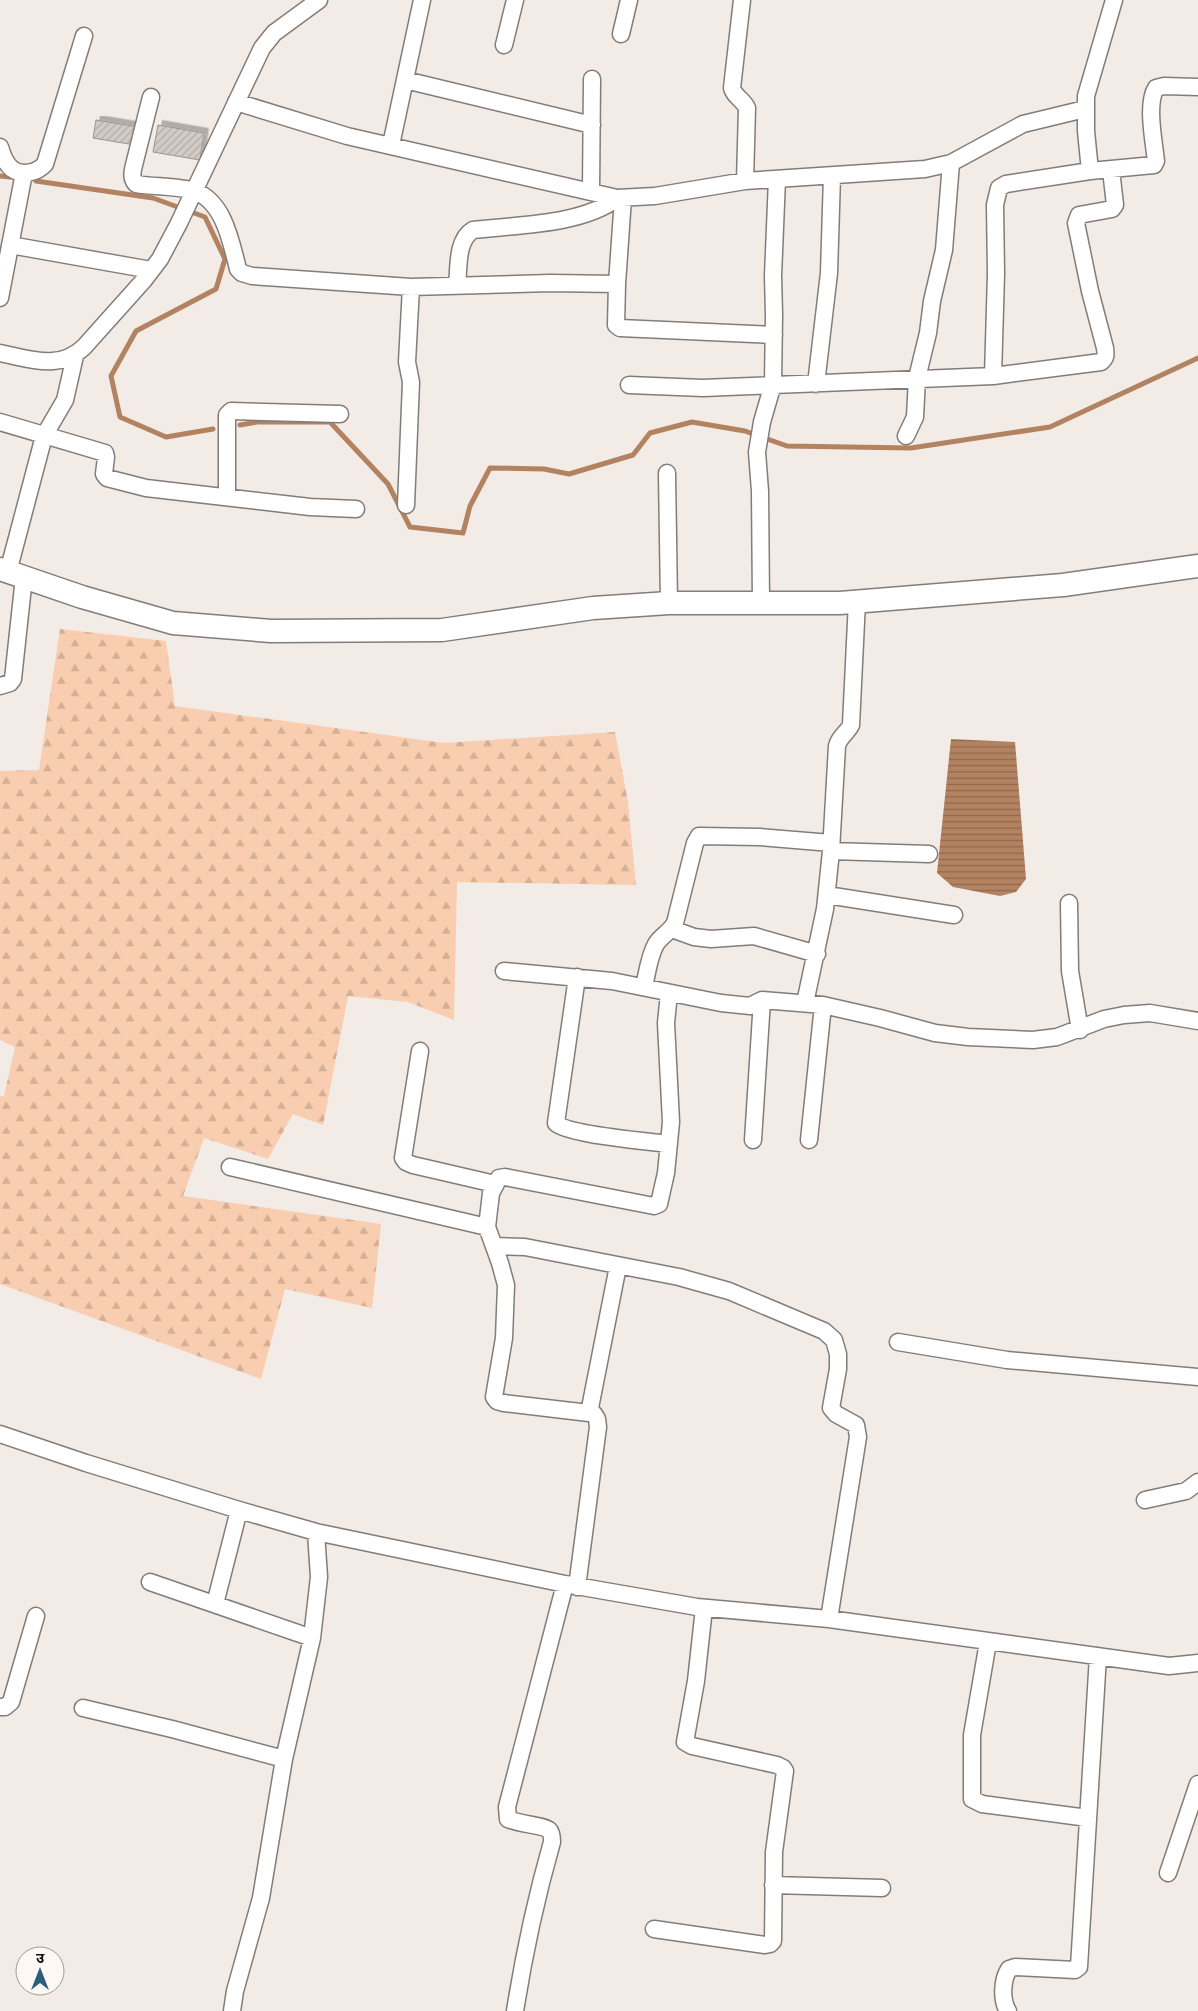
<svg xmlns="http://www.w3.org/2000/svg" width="1198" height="2011" viewBox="0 0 1198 2011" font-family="Commissioner,'Noto Sans Devanagari',sans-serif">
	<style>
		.forest { fill: url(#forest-firs) }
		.water { fill: url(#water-rules) }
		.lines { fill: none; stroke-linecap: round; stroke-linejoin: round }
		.stream { stroke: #b28261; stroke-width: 5 }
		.building { fill: url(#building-hatch); stroke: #9b9490; filter: url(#shadow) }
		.street-casing { stroke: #837c78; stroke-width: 19 }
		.secondary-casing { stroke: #837c78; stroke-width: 25 }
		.street { stroke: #fff; stroke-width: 16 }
		.secondary { stroke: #fff; stroke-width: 22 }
	</style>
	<defs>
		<pattern id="forest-firs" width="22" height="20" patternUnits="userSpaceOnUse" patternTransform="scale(1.25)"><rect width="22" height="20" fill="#f9cdaf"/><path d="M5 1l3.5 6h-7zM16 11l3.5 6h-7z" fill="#d4af95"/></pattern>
		<pattern id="water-rules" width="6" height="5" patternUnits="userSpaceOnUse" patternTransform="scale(1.25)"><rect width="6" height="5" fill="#b28261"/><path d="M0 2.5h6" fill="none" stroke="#8f694e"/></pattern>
		<pattern id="building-hatch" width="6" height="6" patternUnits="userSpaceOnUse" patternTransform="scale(1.25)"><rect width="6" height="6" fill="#d2cbc7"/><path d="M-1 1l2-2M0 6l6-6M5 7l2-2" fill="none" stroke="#b3adaa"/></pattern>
		<filter id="shadow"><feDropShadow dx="4.5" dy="-4.5" stdDeviation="0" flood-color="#0004"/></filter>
	</defs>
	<rect width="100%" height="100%" fill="#f2ebe6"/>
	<!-- forest -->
	<path class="forest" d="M60 629 166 641 175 706 444 743 615 732 628 802 636 885 457 882 454 1020 408 1002 348 996 323 1125 293 1114 268 1159 204 1138 183 1196 381 1224 372 1308 285 1289 261 1379 0 1284V1096H4L15 1047 0 1040V771L39 770Z"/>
	<!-- water -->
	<path class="water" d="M951 739 1015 742 1026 879 1016 892 1000 896 953 887 937 873Z"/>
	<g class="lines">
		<!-- stream -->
		<path class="stream" d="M0 176 10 177
			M36 181 153 198 205 217 225 259 216 289 136 331 111 376 120 417 166 437 213 429
			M240 425 257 422H330L388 484 410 527 463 533 470 506 490 468 544 469 569 474 633 455 650 433 692 422 745 431 787 446 911 448 1050 427 1198 358"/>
	</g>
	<!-- building -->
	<path class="building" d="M96 120 138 127 135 145 93 138Z
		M158 125 204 133 200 160 153 152Z"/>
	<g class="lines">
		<!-- street casing -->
		<g class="street-casing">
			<path id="street" d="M742 0 732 88C735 98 743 99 747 108L745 181
				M621 34 629 0
				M504 45 515 0
				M405 80 592 125
				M151 97 134 165C132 173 131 178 136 184 154 187 178 186 194 191 224 201 231 242 238 269L242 273 252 276 411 287 550 283 617 284
				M236 102 347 136 617 198 655 196 745 181 925 169 951 163 1023 124 1085 109
				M391 145 422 0
				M0 147C2 154 6 164 12 169 22 176 37 173 45 164L84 36
				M1090 171 1086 131V96L1114 0
				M591 192 592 79
				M623 198 617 284 616 325 620 328 774 335
				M10 245 151 270
				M457 286C459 269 456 240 473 230 515 225 583 225 617 198
				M0 298 24 173
				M0 353C30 359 59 371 84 347L144 280 160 259 179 223 262 48 274 33 319 0
				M993 376 996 274 995 205 999 188 1006 184 1090 171 1154 165 1156 161C1154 142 1146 104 1156 88L1164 86 1198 87
				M816 384 829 273 832 176
				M629 385 703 388 993 376 1101 362C1106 358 1106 355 1105 348L1090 291 1076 223 1079 215 1112 209 1115 205 1111 170
				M0 422 105 453 106 457 104 474 107 478 146 488 310 507 356 509
				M906 436 915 417 917 378 928 333 932 301 944 250 951 163
				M667 473 669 603
				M227 496V415L231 411 340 414
				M406 505 411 382 407 362 411 287
				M8 572 44 436 65 400 75 356
				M761 603 760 491 757 452 762 422 773 384 774 315 773 276 777 179
				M0 686 10 683 13 679 24 577
				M831 851 929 854
				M827 895 954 915
				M1069 903 1070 971 1080 1030
				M672 929 694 937 711 939 754 936 817 954
				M504 971 612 981 721 1003 750 1006 762 1000 823 1005 880 1018 935 1033 968 1037 1033 1040 1057 1037 1104 1019 1124 1015 1150 1013 1198 1021
				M577 977 556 1123C566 1134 650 1142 669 1144
				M644 987C647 974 649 956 656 944 661 936 670 932 675 923L695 843 699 836 760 837 831 843
				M805 1003 825 909 831 851 837 746C839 737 847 733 851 725L857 601
				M420 1051 403 1158 406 1162 413 1165 495 1184
				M753 1140 762 1000
				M809 1140 823 1005
				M230 1167 487 1227
				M494 1246 525 1247 679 1277 729 1291 824 1331 834 1340 838 1354V1369L831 1408 836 1414 856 1425 858 1437 829 1619
				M898 1342 1007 1360 1198 1377
				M589 1413 618 1266
				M0 1434 86 1463 239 1510 316 1532 565 1584 697 1607 829 1619 1169 1666 1198 1663
				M1145 1500 1186 1491 1198 1482
				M150 1582 312 1638
				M577 1587 598 1427 597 1419 594 1414 589 1413 504 1403 497 1401 494 1397 504 1338 506 1285 500 1263 487 1227 491 1193 499 1178 505 1177 654 1206 659 1204 666 1173 671 1122 666 1023 669 993
				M215 1604 239 1510
				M988 1642 972 1735V1799L982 1804 1088 1818
				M0 1707H5L11 1702 36 1616
				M83 1708 172 1729 284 1759
				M1168 1873 1198 1784
				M773 1885 882 1888
				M654 1929 765 1945 770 1944 773 1941 774 1852 785 1771 783 1768 777 1765 692 1746 685 1742 696 1681 704 1608
				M232 2011 235 1991 261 1898 284 1759 312 1638 319 1577 316 1532
				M515 2011C524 1954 536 1898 552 1842 552 1838 552 1833 549 1830 543 1825 518 1824 508 1819L507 1807 565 1584
				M1008 2011C1001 2000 1002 1980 1009 1969L1015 1967 1075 1970 1079 1967 1098 1656"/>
		</g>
		<!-- secondary casing -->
		<g class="secondary-casing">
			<path id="secondary" d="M0 569 82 597 173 623 271 631 442 630 593 608 669 603H840L1063 585 1198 566"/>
		</g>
		<!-- street -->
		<use href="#street" class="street"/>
		<!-- secondary -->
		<use href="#secondary" class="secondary"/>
	</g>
	<!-- north arrow -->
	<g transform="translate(40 1971)"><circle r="24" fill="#fef8f4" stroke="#9f9b98"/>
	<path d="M0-4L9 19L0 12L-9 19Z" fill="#2c5f7c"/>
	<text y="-8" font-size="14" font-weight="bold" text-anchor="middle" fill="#110f0d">उ</text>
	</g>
</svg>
